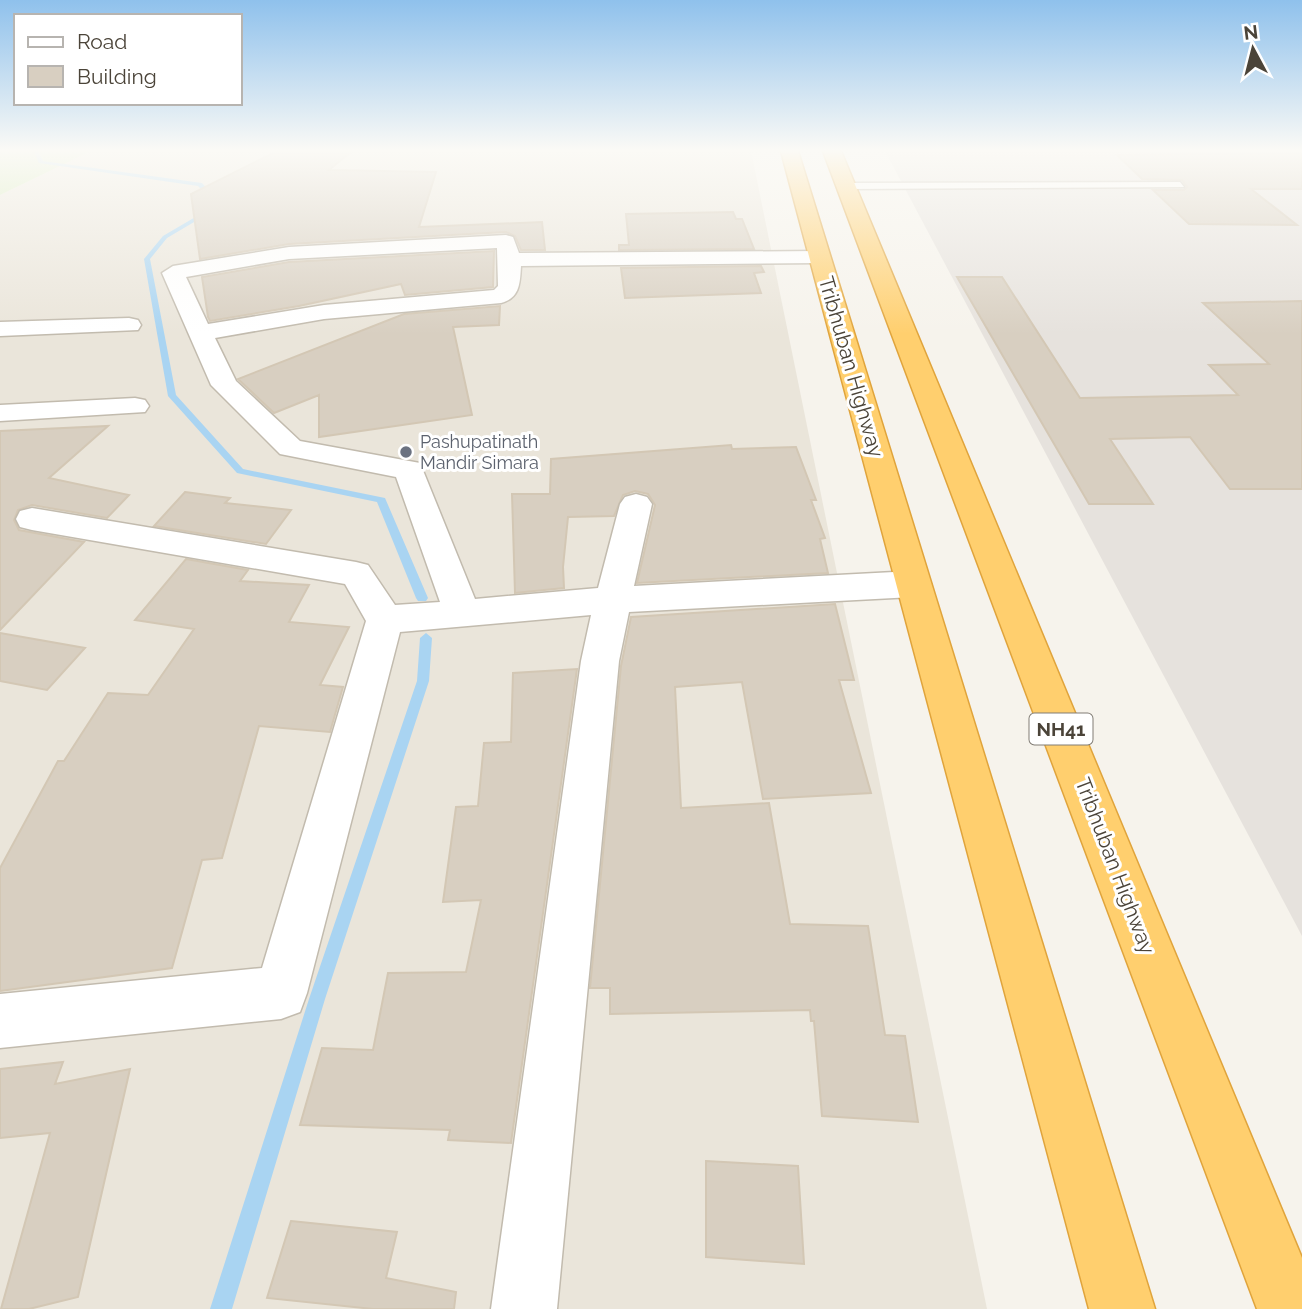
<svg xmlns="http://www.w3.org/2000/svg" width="1302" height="1309" viewBox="0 0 1302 1309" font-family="Raleway,sans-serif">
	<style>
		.residential { fill: #eae5da }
		.industrial { fill: #e6e2dd }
		.green { fill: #d2eab5 }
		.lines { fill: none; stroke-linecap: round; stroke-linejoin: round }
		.stream { fill: #a9d4f2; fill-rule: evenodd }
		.building { fill: #d8cfc1; stroke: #d3c7b4; stroke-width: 2 }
		.lane-casing { stroke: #c2bbae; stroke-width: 3 }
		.street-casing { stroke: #c2bbae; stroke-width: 3 }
		.highway-casing { stroke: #e0a43c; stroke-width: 3 }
		.lane { fill: #fff; fill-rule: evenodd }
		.street { fill: #fff; fill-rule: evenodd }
		.highway { fill: #ffcf6e; fill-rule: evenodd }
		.worship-dot { fill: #6b7280; stroke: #fff; stroke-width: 2.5 }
		.labels { text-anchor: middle; stroke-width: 6; stroke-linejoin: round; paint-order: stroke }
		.far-worship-label { font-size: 18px; fill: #5b616d; stroke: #fff; text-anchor: start }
		.shield { fill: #fff; stroke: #817c74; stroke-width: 2 }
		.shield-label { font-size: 19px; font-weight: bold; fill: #4b4439 }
		.street-label { font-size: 21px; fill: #4b4439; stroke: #fff }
	</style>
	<rect width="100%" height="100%" fill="#f6f3ec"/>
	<!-- residential -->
	<path class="residential" d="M91 151H751L987 1309H0V195Z"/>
	<!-- industrial -->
	<path class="industrial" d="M885 151H1277L1302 162V936Z"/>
	<!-- green -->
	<path class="green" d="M0 151H91L0 195Z"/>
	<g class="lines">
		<!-- stream -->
		<path class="stream" d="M34 151H38L43 161 202 183 216 198 211 199 198 186 39 163Z
			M209 209 211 212 167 238 150 259 176 395 243 469 385 498 428 598 426 601H418L416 598 377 502 237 473 168 396 144 259 163 236Z
			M426 633 432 638 429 681 325 999 232 1309H210L309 999 417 681 420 638Z"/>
	</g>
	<!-- building -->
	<path class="building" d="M277 151H352L329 170 436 172 419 227 542 222 545 250H521L515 236 506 232 289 244 200 259 191 194Z
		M1302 153V189H1251L1297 225 1189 224 1153 190H1184L1187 187 1182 180 1142 179 1117 155Z
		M733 212 736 219H742L754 249 619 250V245H629L626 214Z
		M494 251 493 287 405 295 401 284 299 306 210 321 208 317 202 277 289 262Z
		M761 266 764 272 754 273 761 293 625 298 621 268Z
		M957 277H1002L1080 398 1238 395 1209 365 1269 364 1203 303 1302 301V489H1230L1190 437 1110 439 1153 504H1089Z
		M500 306 499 325 453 327 472 415 319 437V395L274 413 238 379 404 314Z
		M108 426 49 478 129 495 107 518 32 505 18 510 14 520 19 530 84 542 0 630V431Z
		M731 445 732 449 796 447 816 500H811L825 538 820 539 828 573 637 583 655 505 648 494 635 491 623 495 614 516 568 517 563 567 564 588 515 593 512 494H550L551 459Z
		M185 492 230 498 225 503 291 510 266 544 154 526Z
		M186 559 248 570 240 581 309 585 289 622 349 627 320 685 343 687 330 732 259 726 222 858 202 860 172 968 0 991V868L58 761H64L108 693 148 695 194 629 135 620Z
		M835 604 854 680H839L871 793 763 799 742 682 675 687 681 808 769 803 790 924 868 926 885 1035 905 1036 918 1122 822 1116 814 1021H811L810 1010 610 1014V988H590L621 666 631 617Z
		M0 633 85 648 47 690 0 681Z
		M577 669 511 1143 448 1140 450 1130 300 1125 322 1048 373 1050 388 973 466 972 481 900 443 902 456 807 478 806 484 743 511 742 513 673Z
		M63 1062 55 1084 130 1069 78 1297 29 1309H1L50 1133 0 1138V1069Z
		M706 1161 798 1166 804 1264 706 1257Z
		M291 1221 397 1232 386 1278 456 1292 454 1309H373L267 1298Z"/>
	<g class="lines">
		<!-- lane casing -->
		<g class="lane-casing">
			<path id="lane" d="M1180 182 1184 187 847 189 842 186 847 183Z"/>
		</g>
		<!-- street casing -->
		<g class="street-casing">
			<path id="street" d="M506 235 513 237 519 253 819 251 830 257 819 263 521 266C520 283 520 298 501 303L324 319 215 338 236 381 300 441 420 463 475 599 598 588 620 504 625 497 636 494 647 497 652 504 634 586 913 571 926 575 931 584 926 593 913 597 629 612 619 661 557 1309H491L581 661 591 615 400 632 307 993 300 1012 281 1019 0 1048V994L262 968 366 621 345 584 32 530 20 527 16 519 20 511 32 508 356 562 368 565 395 605 440 602 396 477 280 454 211 385 162 273 173 266 289 247ZM497 248 498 286 494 290 324 305 208 324 186 277 289 259Z
				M129 318 138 320 141 325 138 330 0 336V322Z
				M135 398 145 400 149 406 145 412 0 421V405Z"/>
		</g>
		<!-- highway casing -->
		<g class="highway-casing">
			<path id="highway" d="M781 151H798L1155 1309H1089Z
				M823 151H841L1302 1258V1309H1257Z"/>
		</g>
		<!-- lane -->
		<use href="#lane" class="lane"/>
		<!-- street -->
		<use href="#street" class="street"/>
		<!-- highway -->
		<use href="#highway" class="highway"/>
	</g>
	<!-- sky -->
	<linearGradient id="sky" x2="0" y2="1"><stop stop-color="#8fc1ec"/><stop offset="0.45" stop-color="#fbfaf6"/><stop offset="1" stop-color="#fbfaf6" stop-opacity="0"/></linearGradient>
	<rect width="1302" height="334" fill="url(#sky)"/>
	<!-- markers -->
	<circle class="worship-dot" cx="406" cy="452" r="7"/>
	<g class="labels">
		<!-- far-worship labels -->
		<g class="far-worship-label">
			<text x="420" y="448">Pashupatinath<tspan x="420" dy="21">Mandir Simara</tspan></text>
		</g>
		<!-- shield labels -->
		<rect class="shield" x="1029.5" y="713.5" width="63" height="31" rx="5"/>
		<g class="shield-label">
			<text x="1061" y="736">NH41</text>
		</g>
		<!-- street labels -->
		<g class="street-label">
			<text transform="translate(851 367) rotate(74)" y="7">Tribhuban Highway</text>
			<text transform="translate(1115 866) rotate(69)" y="7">Tribhuban Highway</text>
		</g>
	</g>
	<!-- legend -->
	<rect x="14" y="14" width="228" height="91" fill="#ffffff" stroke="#b7b4b0" stroke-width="2"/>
	<rect x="28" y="37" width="35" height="10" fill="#ffffff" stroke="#b7b4b0" stroke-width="2"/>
	<text x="77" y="49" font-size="21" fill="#4b4439">Road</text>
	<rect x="28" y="66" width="35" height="21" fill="#d8cfc1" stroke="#b7b4b0" stroke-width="2"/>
	<text x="77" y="84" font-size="21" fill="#4b4439">Building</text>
	<!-- north arrow -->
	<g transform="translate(1253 49) rotate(353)" stroke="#ffffff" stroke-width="5" paint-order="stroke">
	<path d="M0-5L12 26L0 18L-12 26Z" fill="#4b4439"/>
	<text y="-10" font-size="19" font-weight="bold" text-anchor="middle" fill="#4b4439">N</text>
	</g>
</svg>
